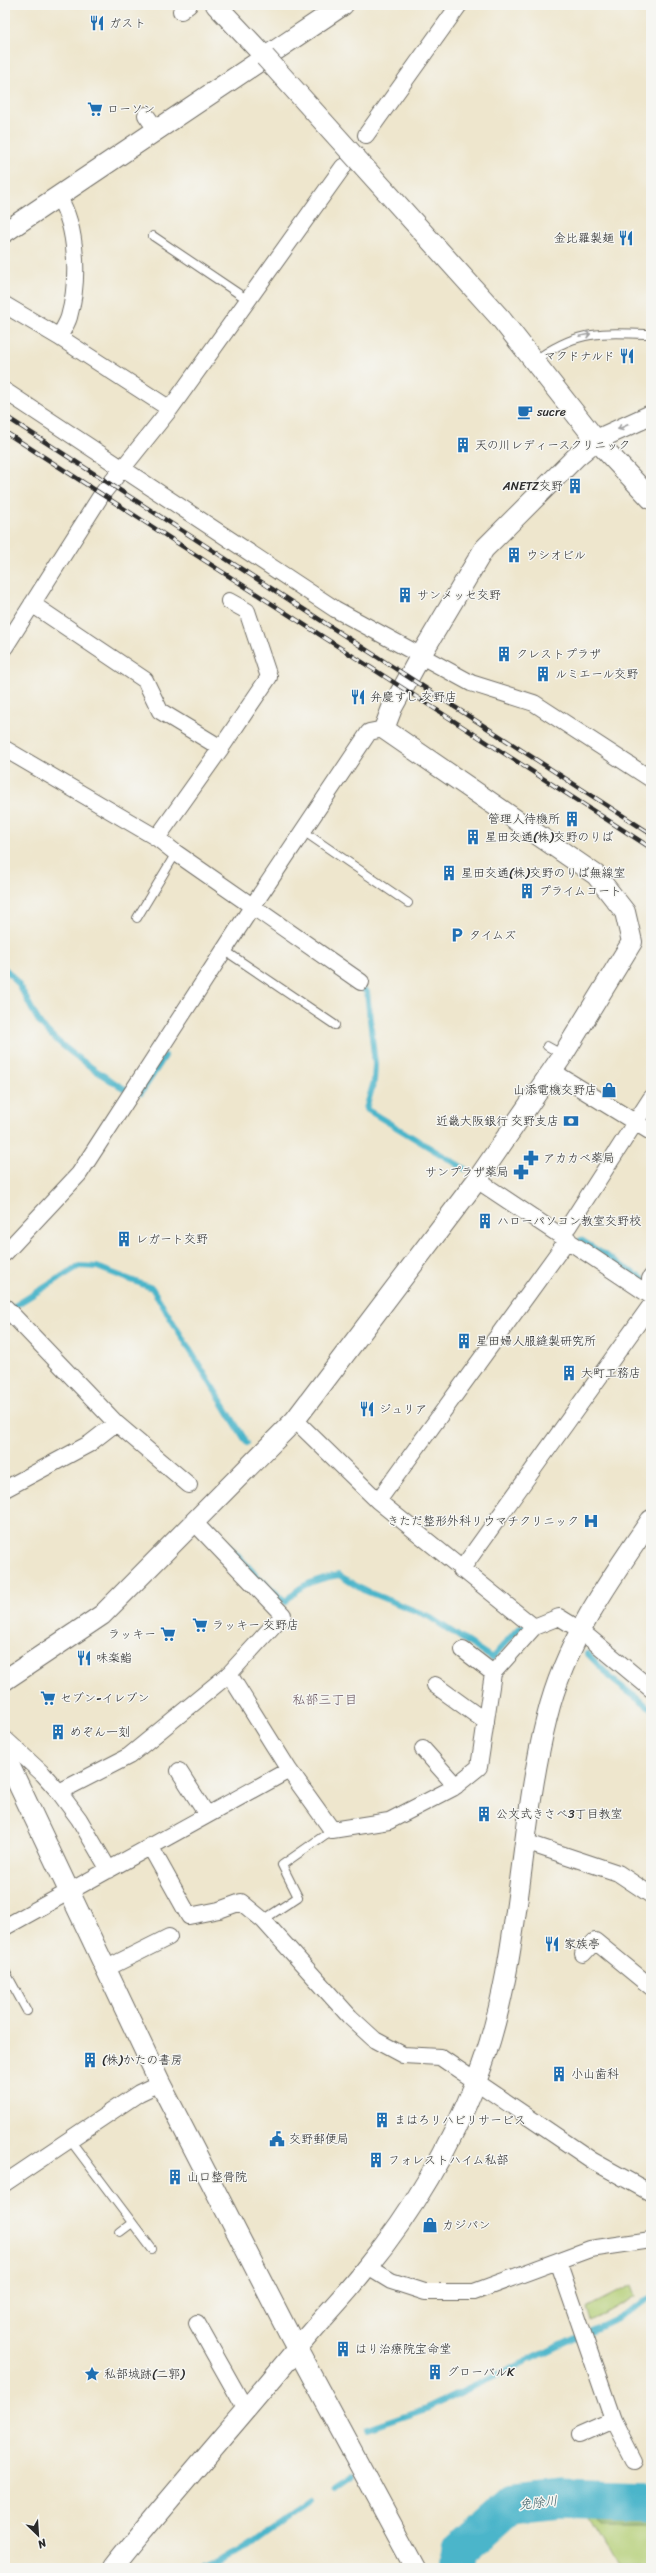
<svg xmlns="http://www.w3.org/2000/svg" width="656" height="2573" viewBox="0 0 656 2573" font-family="Sriracha,'Klee One',sans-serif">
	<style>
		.green { fill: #b3ce74; stroke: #6f7c50 }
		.forest { fill: #8eb166; stroke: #5c6e48 }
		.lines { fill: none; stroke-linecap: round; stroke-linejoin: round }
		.stream { stroke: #4cb5ca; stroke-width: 6 }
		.river { stroke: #4cb5ca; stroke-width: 37 }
		.service-casing { stroke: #6f6c64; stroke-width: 10 }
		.minor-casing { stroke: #6f6c64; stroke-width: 18 }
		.tertiary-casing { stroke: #6f6c64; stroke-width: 22 }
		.service { stroke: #fff; stroke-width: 8 }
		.minor { stroke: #fff; stroke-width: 16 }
		.tertiary { stroke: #fff; stroke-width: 20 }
		.rail-casing { stroke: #2b2b2b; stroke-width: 4.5 }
		.rail { stroke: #f6f6f2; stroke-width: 3; stroke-dasharray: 9; stroke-linecap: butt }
		.tertiary-bridge-casing { stroke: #6f6c64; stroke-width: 22; stroke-linecap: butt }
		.tertiary-bridge { stroke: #fff; stroke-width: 20 }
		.oneway { stroke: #a0a0a0 }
		.labels { text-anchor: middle; stroke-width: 3; stroke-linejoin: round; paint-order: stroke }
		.poi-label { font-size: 12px; fill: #2b2b2b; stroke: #f6f6f2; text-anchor: start }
		.neighbourhood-label { font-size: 13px; fill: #69555e; stroke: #f6f6f2 }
		.water-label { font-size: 13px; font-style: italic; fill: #375b63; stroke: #f6f6f2 }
	</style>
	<rect width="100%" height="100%" fill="#f6f6f2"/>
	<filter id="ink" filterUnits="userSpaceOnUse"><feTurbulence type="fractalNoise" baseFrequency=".025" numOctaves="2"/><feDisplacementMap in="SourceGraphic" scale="8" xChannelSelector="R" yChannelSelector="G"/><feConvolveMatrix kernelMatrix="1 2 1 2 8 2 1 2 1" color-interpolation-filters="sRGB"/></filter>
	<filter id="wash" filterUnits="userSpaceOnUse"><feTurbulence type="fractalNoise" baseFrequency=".012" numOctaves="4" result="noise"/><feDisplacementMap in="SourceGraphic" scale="16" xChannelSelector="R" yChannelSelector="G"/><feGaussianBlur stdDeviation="0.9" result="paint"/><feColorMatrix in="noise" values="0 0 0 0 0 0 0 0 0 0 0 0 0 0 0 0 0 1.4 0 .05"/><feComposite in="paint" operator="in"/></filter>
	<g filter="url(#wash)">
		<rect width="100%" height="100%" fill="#eee6cd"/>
		<!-- green -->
		<path class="green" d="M632 2285 636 2296 591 2321 587 2308Z
			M581 2502 651 2504V2568H618Z"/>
		<!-- forest -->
		<path class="forest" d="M561 2503 651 2507V2524H601L596 2514C571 2515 542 2514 518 2522 502 2528 479 2555 467 2568H460L463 2554 481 2535 514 2508Z"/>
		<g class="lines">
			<!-- stream -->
			<path class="stream" d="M5 969C23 984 27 1004 40 1023 56 1044 102 1076 125 1089
				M357 985 367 992 375 1064 374 1081 366 1109 465 1169
				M141 1093 165 1056
				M581 1240 649 1283
				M8 1310 79 1266 97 1267 152 1288 247 1443
				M207 1522 256 1575 286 1602C297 1585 321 1578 339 1575L363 1590 428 1616 492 1658 515 1632 523 1626
				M588 1654 614 1681 651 1709
				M367 2429 426 2409 612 2321 651 2298
				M333 2486 350 2474
				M204 2568 249 2547 311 2502"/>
			<!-- river -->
			<path class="river" d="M457 2568 460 2550 512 2504 560 2499 651 2502"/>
		</g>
	</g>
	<g filter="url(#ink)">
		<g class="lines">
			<!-- service casing -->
			<g class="service-casing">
				<path id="service" d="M153 236 248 300
					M534 361C578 329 600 333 651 334
					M303 831 408 903
					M137 918 176 853
					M224 950 335 1025
					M547 1046 563 1055
					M263 1920 298 1897 282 1865 332 1830
					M5 1971 27 2011
					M70 2140 152 2249
					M120 2232 132 2223"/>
			</g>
			<!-- minor casing -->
			<g class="minor-casing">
				<path id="minor" d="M181 11 189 5
					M146 115 156 129
					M366 135 459 5
					M58 196C78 228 79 281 69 317 67 324 62 331 59 337
					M5 305 59 337 170 409
					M5 391 335 609 471 683 534 703 651 779
					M32 604 145 680 160 711 221 748 157 838
					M5 647 102 494 170 409 343 167
					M221 748 269 677 247 611 229 601
					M5 749 157 838 176 853 361 982
					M552 1071 651 1132
					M477 1180 651 1296
					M568 1227 651 1098
					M5 1253 79 1174 252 907 369 732 384 729
					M650 1279 651 1277
					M5 1307 116 1423 189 1485
					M295 1420 378 1501 534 1627 559 1617 580 1630 651 1689
					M5 1489 89 1444 116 1423
					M378 1501 568 1239
					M461 1570 651 1305
					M463 1650 493 1673
					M229 1674 289 1770
					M435 1685 486 1722
					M5 1739 43 1774 59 1792 129 1756 229 1674 283 1615 194 1522
					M423 1749 456 1786
					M179 1771 207 1815
					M59 1792 79 1819 109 1870
					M525 1842 618 1873 651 1895
					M150 1846 189 1916 219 1910 241 1902 263 1920 350 2017 375 2040 403 2055 440 2057 593 2161 651 2193
					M5 1927 289 1770 332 1830 389 1821 453 1788 479 1767 493 1673 534 1627
					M583 1954 595 1941 651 1987
					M105 1969 169 1937
					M5 2183 139 2093 160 2083
					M558 2261 613 2420 634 2461
					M368 2267 391 2281 425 2292H474L590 2249 651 2240
					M197 2323 246 2410
					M579 2435 613 2420"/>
			</g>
			<!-- tertiary casing -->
			<g class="tertiary-casing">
				<path id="tertiary" d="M216 5 265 57
					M5 232 343 5
					M501 319 596 440 651 499
					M5 1680 102 1615 295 1420 477 1180 563 1055 632 942 625 912 596 875 384 729 392 708 421 655 484 549 577 456 596 440 651 415
					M5 1756 160 2083 289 2334 415 2568
					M113 2568C172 2494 236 2423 296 2350 319 2321 345 2296 367 2267 413 2211 450 2147 477 2079 522 1964 517 1836 547 1717 565 1643 608 1582 651 1520"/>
			</g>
			<!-- service -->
			<use href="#service" class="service"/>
			<!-- minor -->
			<use href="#minor" class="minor"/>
			<!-- tertiary -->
			<use href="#tertiary" class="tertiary"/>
			<!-- rail casing -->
			<g class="rail-casing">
				<path id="rail" d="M5 416 651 834
					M5 432 651 848"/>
			</g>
			<!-- rail -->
			<use href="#rail" class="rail"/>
			<!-- tertiary-bridge casing -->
			<g class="tertiary-bridge-casing">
				<path id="tertiary-bridge" d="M265 57 501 319"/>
			</g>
			<!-- tertiary-bridge -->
			<use href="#tertiary-bridge" class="tertiary-bridge"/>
		</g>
		<!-- one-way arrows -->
		<defs><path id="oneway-shaft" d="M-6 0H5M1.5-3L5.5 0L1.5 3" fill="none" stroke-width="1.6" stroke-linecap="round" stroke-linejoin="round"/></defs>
		<g class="oneway">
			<use href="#oneway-shaft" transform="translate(585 335) rotate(-12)"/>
			<use href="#oneway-shaft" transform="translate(623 427) rotate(156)"/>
		</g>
	</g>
	<!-- icons -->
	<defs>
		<g id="restaurant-bare" transform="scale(1.2)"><path d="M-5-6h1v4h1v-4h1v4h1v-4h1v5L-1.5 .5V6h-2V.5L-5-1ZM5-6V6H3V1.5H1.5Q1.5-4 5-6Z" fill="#1f6fb2" stroke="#f6f6f2" stroke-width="2.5" paint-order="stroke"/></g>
		<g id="supermarket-bare" transform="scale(1.2)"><path d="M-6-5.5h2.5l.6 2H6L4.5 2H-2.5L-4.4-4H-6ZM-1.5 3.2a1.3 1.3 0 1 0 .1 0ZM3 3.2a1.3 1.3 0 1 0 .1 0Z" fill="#1f6fb2" stroke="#f6f6f2" stroke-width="2.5" paint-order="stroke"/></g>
		<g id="cafe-bare" transform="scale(1.2)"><path d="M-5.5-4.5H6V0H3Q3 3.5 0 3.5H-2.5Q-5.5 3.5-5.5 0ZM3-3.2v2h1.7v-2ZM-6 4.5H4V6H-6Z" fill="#1f6fb2" stroke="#f6f6f2" stroke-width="2.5" paint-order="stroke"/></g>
		<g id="building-bare" transform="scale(1.2)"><path d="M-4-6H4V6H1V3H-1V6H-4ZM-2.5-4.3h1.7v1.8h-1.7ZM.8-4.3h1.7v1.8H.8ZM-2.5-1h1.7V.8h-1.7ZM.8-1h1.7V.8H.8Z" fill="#1f6fb2" stroke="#f6f6f2" stroke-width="2.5" paint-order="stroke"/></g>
		<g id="parking-bare" transform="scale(1.2)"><path d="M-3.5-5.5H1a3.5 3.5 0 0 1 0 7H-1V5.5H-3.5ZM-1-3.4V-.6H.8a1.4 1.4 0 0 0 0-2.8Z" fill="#1f6fb2" stroke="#f6f6f2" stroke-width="2.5" paint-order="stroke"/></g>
		<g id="shop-bare" transform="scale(1.2)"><path d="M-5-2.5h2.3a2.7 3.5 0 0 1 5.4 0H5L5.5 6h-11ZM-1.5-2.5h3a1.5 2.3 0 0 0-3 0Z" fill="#1f6fb2" stroke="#f6f6f2" stroke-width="2.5" paint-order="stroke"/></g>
		<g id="bank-bare" transform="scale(1.2)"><path d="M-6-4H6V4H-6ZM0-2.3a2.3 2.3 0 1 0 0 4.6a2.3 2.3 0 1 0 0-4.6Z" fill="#1f6fb2" stroke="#f6f6f2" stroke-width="2.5" paint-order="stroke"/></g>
		<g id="pharmacy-bare" transform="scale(1.2)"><path d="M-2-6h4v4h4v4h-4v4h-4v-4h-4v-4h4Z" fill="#1f6fb2" stroke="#f6f6f2" stroke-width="2.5" paint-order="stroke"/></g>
		<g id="hospital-bare" transform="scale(1.2)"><path d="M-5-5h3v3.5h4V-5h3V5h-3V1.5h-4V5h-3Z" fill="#1f6fb2" stroke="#f6f6f2" stroke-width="2.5" paint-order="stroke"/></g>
		<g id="civic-bare" transform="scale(1.2)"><path d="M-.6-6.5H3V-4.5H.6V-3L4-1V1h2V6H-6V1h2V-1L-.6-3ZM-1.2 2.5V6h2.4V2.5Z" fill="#1f6fb2" stroke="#f6f6f2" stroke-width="2.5" paint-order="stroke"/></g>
		<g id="sight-bare" transform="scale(1.2)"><path d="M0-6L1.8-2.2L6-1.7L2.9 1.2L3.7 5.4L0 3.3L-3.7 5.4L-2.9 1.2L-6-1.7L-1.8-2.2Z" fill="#1f6fb2" stroke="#f6f6f2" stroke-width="2.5" paint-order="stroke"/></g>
	</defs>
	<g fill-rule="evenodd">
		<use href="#restaurant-bare" x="97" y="23"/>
		<use href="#supermarket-bare" x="95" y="109"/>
		<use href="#restaurant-bare" x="626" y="238"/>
		<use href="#restaurant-bare" x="627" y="356"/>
		<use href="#cafe-bare" x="525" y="412"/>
		<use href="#building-bare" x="463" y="445"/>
		<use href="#building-bare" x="575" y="486"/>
		<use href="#building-bare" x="514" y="555"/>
		<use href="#building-bare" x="405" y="595"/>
		<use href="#building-bare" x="504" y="654"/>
		<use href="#building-bare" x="543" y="674"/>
		<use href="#restaurant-bare" x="358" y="697"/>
		<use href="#building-bare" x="572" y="819"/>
		<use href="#building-bare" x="473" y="837"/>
		<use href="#building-bare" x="449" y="873"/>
		<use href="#building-bare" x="527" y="891"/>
		<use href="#parking-bare" x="457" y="935"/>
		<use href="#shop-bare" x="609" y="1090"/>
		<use href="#bank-bare" x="571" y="1121"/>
		<use href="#pharmacy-bare" x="531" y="1158"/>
		<use href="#pharmacy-bare" x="521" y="1172"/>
		<use href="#building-bare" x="485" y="1221"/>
		<use href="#building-bare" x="124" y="1239"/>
		<use href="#building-bare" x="464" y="1341"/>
		<use href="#building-bare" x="569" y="1373"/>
		<use href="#restaurant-bare" x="367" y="1409"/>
		<use href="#hospital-bare" x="591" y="1521"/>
		<use href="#supermarket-bare" x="200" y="1625"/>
		<use href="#supermarket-bare" x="168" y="1634"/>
		<use href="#restaurant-bare" x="84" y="1658"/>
		<use href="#supermarket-bare" x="48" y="1698"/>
		<use href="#building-bare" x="58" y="1732"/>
		<use href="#building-bare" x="484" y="1814"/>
		<use href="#restaurant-bare" x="552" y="1944"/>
		<use href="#building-bare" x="90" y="2060"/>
		<use href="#building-bare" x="559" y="2074"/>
		<use href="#building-bare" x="382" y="2120"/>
		<use href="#civic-bare" x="277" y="2139"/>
		<use href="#building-bare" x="376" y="2160"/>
		<use href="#building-bare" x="175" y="2177"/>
		<use href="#shop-bare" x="430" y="2225"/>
		<use href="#building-bare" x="343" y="2349"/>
		<use href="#building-bare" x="435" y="2372"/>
		<use href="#sight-bare" x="92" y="2374"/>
	</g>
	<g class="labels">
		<!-- poi labels -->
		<g class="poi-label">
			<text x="109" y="27">ガスト</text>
			<text x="107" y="113">ローソン</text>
			<text x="614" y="242" text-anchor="end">金比羅製麺</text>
			<text x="615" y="360" text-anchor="end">マクドナルド</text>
			<text x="537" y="416">sucre</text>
			<text x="475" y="449">天の川レディースクリニック</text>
			<text x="563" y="490" text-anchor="end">ANETZ交野</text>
			<text x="526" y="559">ウシオビル</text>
			<text x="417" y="599">サンメッセ交野</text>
			<text x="516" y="658">クレストプラザ</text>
			<text x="555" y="678">ルミエール交野</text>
			<text x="370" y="701">弁慶すし 交野店</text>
			<text x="560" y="823" text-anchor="end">管理人待機所</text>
			<text x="485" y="841">星田交通(株)交野のりば</text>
			<text x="461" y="877">星田交通(株)交野のりば無線室</text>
			<text x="539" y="895">プライムコート</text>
			<text x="469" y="939">タイムズ</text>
			<text x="597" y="1094" text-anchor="end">山添電機交野店</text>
			<text x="559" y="1125" text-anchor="end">近畿大阪銀行 交野支店</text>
			<text x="543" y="1162">アカカベ薬局</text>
			<text x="509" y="1176" text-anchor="end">サンプラザ薬局</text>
			<text x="497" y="1225">ハローパソコン教室交野校</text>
			<text x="136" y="1243">レガート交野</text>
			<text x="476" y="1345">星田婦人服縫製研究所</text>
			<text x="581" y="1377">大町工務店</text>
			<text x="379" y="1413">ジュリア</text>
			<text x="579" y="1525" text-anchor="end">きただ整形外科リウマチクリニック</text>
			<text x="212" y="1629">ラッキー 交野店</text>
			<text x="156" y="1638" text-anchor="end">ラッキー</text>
			<text x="96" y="1662">味楽鮨</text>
			<text x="60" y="1702">セブン-イレブン</text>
			<text x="70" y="1736">めぞん一刻</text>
			<text x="496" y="1818">公文式きさべ3丁目教室</text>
			<text x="564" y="1948">家族亭</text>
			<text x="102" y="2064">(株)かたの書房</text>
			<text x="571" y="2078">小山歯科</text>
			<text x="394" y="2124">まはろリハビリサービス</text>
			<text x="289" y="2143">交野郵便局</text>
			<text x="388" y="2164">フォレストハイム私部</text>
			<text x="187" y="2181">山口整骨院</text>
			<text x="442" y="2229">カジパン</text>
			<text x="355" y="2353">はり治療院宝命堂</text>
			<text x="447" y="2376">グローバルK</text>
			<text x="104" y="2378">私部城跡(二郭)</text>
		</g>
		<!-- neighbourhood labels -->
		<g class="neighbourhood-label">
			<text x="325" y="1704">私部三丁目</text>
		</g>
		<!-- water labels -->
		<g class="water-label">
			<text transform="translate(538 2502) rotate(-6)" y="5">免除川</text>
		</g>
	</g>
	<!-- margin -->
	<rect width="656" height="2573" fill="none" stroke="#f6f6f2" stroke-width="20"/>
	<!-- north arrow -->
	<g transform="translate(38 2535) rotate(155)" stroke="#f6f6f2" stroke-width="3" paint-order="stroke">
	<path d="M0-3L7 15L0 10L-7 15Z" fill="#2b2b2b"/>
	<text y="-6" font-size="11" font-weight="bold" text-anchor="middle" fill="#2b2b2b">N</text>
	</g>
</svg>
